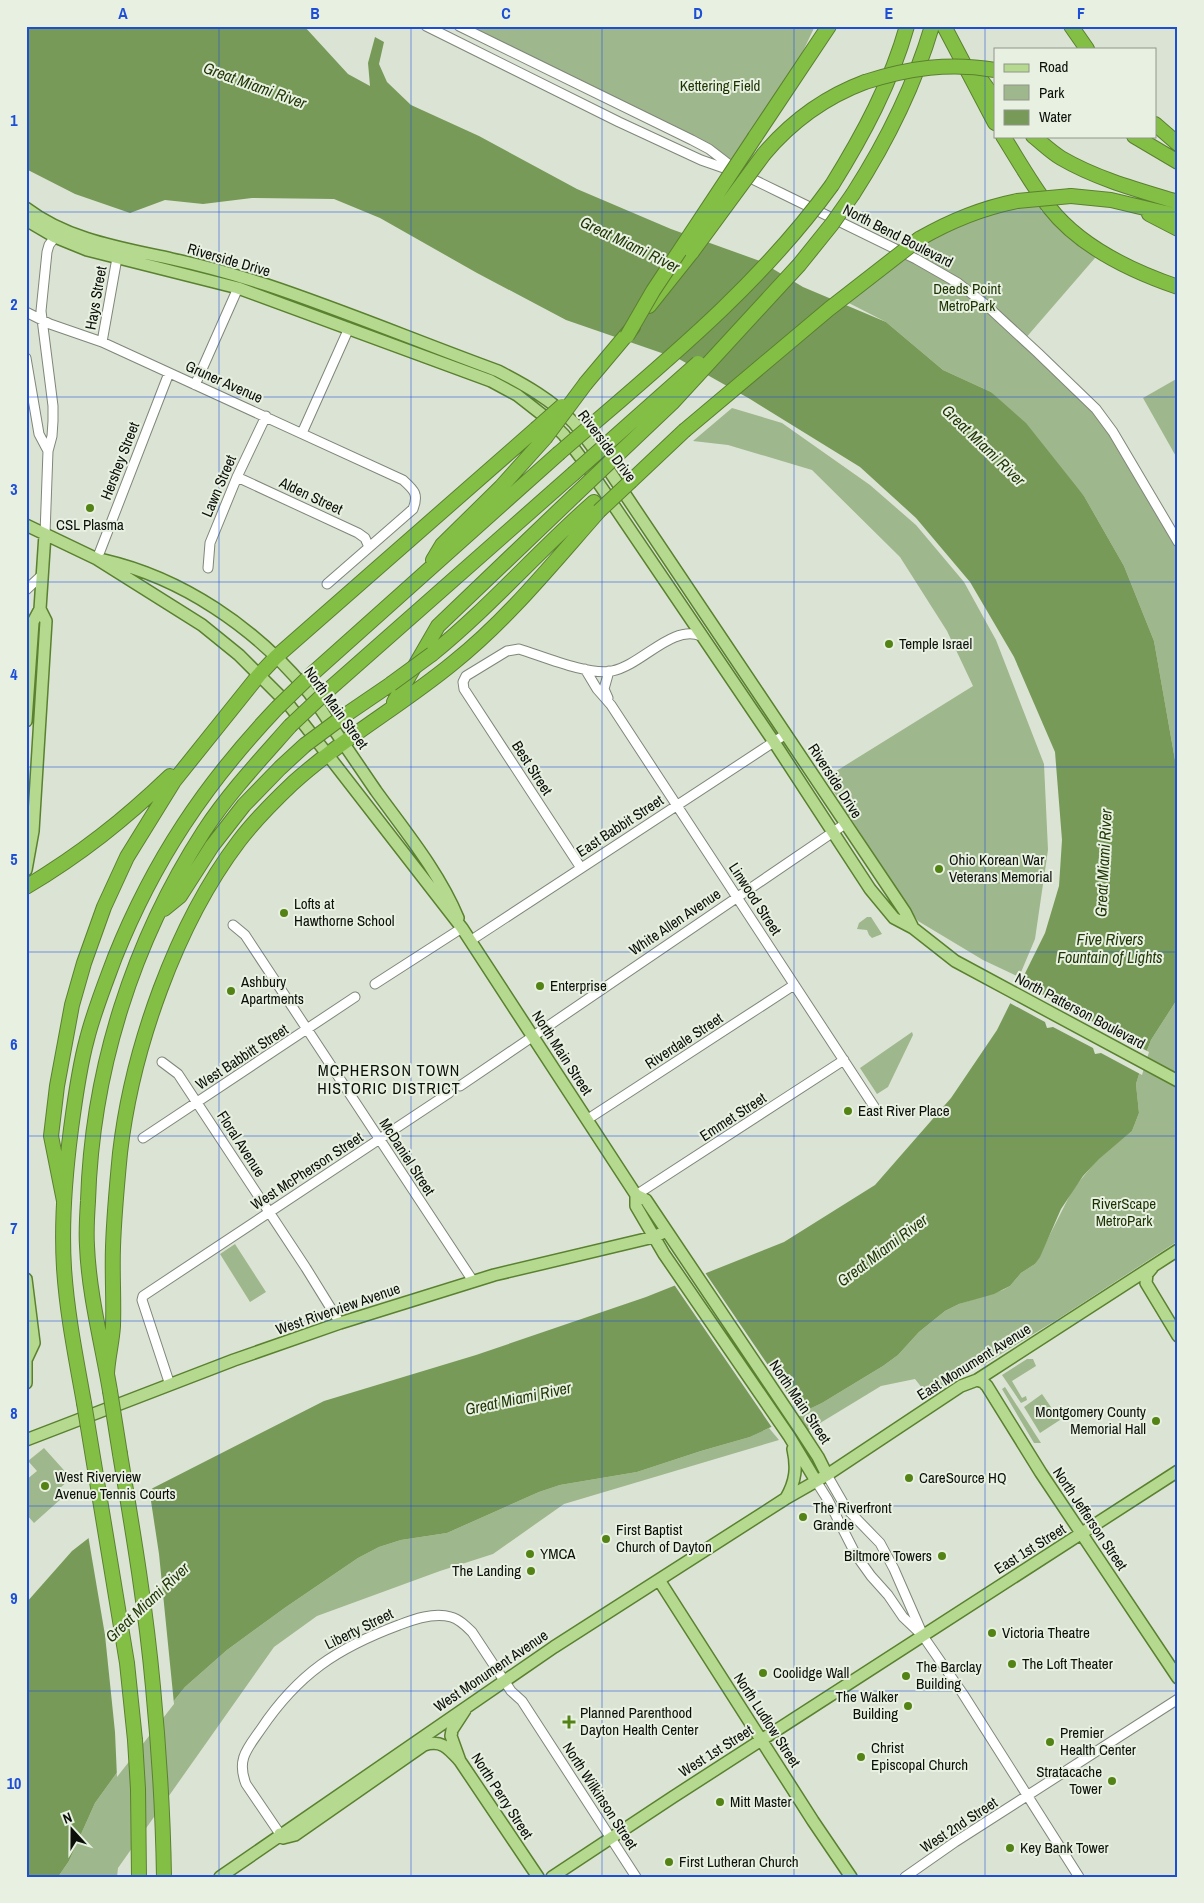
<svg xmlns="http://www.w3.org/2000/svg" width="1204" height="1903" viewBox="0 0 1204 1903" font-family="'Archivo Narrow',sans-serif">
	<style>
		.green { fill: #9fb78c }
		.water { fill: #789a59 }
		.pier { fill: #dbe4d4 }
		.lines { fill: none; stroke-linecap: round; stroke-linejoin: round }
		.minor-casing { stroke: #7f8779; stroke-width: 11 }
		.major-casing { stroke: #5a8130; stroke-width: 14 }
		.highway-casing { stroke: #5a8130; stroke-width: 16 }
		.minor { stroke: #fff; stroke-width: 9 }
		.major { stroke: #b5d98f; stroke-width: 11 }
		.highway { stroke: #84bf45; stroke-width: 14 }
		.highway-bridge-casing { stroke: #5a8130; stroke-width: 16; stroke-linecap: butt }
		.highway-bridge { stroke: #84bf45; stroke-width: 14 }
		.grid { fill: none; stroke: #1d4ed8; stroke-width: 1; stroke-opacity: 0.55 }
		.poi-dot { fill: #528314; stroke: #e8f1e1; stroke-width: 2 }
		.labels { text-anchor: middle; stroke-width: 4; stroke-linejoin: round; paint-order: stroke }
		.park-label { font-size: 15px; fill: #1b3100; stroke: #e8f1e1 }
		.street-label { font-size: 15px; fill: #0b0e09; stroke: #e8f1e1 }
		.poi-label { font-size: 15px; fill: #0b0e09; stroke: #e8f1e1; text-anchor: start }
		.water-label { font-size: 16px; font-style: italic; fill: #1f3504; stroke: #e8f1e1 }
		.neighbourhood-label { font-size: 16px; letter-spacing: 1px; fill: #0b0e09; stroke: #e8f1e1 }
		.neatline { fill: none; stroke: #1d4ed8; stroke-width: 2 }
		.grid-label { font-size: 16px; text-anchor: middle; font-weight: bold; fill: #1d4ed8 }
	</style>
	<rect width="100%" height="100%" fill="#dbe4d4"/>
	<!-- green -->
	<path class="green" d="M459 26H815L744 175 709 149Z
		M1045 197 1041 211 1101 251 1024 340 1096 409 1178 542V808L1175 760 1154 641 1124 566 1084 496 991 392 943 370 886 322 841 299 955 220Z
		M1178 378V460L1143 398Z
		M732 408 782 423 870 485 916 525 964 582 996 640 1044 764 1048 850 1035 939 1019 977 983 960 918 921 903 900 825 778 973 686 947 631 900 557 812 470 728 445 693 441Z
		M867 917H871L882 934 872 938 869 935 867 930 857 929 859 923Z
		M1178 998V1241L1058 1319 983 1365 973 1367 933 1393H926L915 1379 881 1386 807 1431 796 1415 822 1403 883 1366 898 1355 919 1332 945 1311 959 1304 1003 1290 1010 1286 1021 1273 1035 1264 1073 1189 1098 1159 1132 1131 1139 1113 1136 1084 1144 1058 1151 1040Z
		M912 1032 913 1035 888 1087 877 1094 860 1068Z
		M235 1244 266 1292 250 1302 220 1254Z
		M1027 1359H1033L1036 1366 1012 1381 1022 1398 1026 1396 1027 1400 1021 1403 1002 1375Z
		M1005 1387 1041 1443H1034L1002 1389Z
		M1042 1394 1060 1420 1040 1433 1024 1407Z
		M769 1428 779 1440 564 1504 493 1554 440 1571 317 1616 274 1647 118 1868 117 1877H58L69 1861 95 1803 126 1760 185 1687 227 1650 286 1607 358 1558 379 1547 401 1540 447 1533 539 1492 560 1485 637 1472 701 1451 750 1437Z
		M44 1448 71 1478 57 1491 62 1498 34 1523 26 1514V1480L37 1471 28 1461Z"/>
	<!-- water -->
	<path class="water" d="M26 26H304L348 74 370 86 368 63 375 37 384 42 379 64 387 82 411 105 479 136 577 189 671 229 760 261 803 287 886 322 943 370 991 392 1026 423 1084 496 1124 566 1154 641 1175 760 1178 808V998L1151 1040 1144 1058 1136 1084 1139 1113 1132 1131 1099 1159 1083 1176 1061 1209 1040 1257 1035 1264 1021 1273 1010 1286 994 1294 959 1304 945 1311 919 1332 898 1355 883 1366 822 1403 750 1437 701 1451 637 1472 560 1485 539 1492 447 1533 401 1540 379 1547 358 1558 286 1607 227 1650 185 1687 126 1760 95 1803 69 1861 58 1877H26V1603L72 1551 153 1488 324 1401 476 1355 646 1297 784 1242 875 1185 951 1098 997 1030 1045 933 1059 886 1062 840 1055 752 1014 657 970 582 916 518 860 467 750 399 679 359 566 320 477 273 380 218 334 199 252 198 203 204 165 200 130 213 75 194 26 169Z"/>
	<!-- pier -->
	<path class="pier" d="M1018 981 1056 1002 1062 1000 1064 1001V1006L1104 1028 1111 1026 1112 1032 1149 1052 1142 1075 1101 1053 1095 1054 1093 1048 1053 1027 1047 1028 1045 1022 1008 1002Z
		M704 1271 802 1415 773 1429 673 1283Z
		M149 1488 159 1554 174 1704 117 1777 115 1732 105 1635 88 1535Z"/>
	<g class="lines">
		<!-- minor casing -->
		<g class="minor-casing">
			<path id="minor" d="M426 26 619 122 701 160 744 175 781 193 916 259 958 283 986 305 1038 353 1096 409 1113 432 1178 542
				M459 26 692 140 709 149 735 169
				M26 312 50 324 102 342 403 480C414 490 419 494 413 509L327 584
				M102 342 117 258
				M26 358 39 434 48 451
				M195 385 238 288
				M302 433 349 328
				M237 477 358 533 365 538 369 547
				M45 534 48 451 52 436 53 421V406L41 311 47 252 49 245 55 237
				M97 559 169 373
				M208 568 210 543 237 477 266 416
				M26 590 42 575
				M585 669 597 689 611 705 875 1108
				M608 698 604 689 609 671
				M581 868 464 689 463 682 466 676 507 651 519 649C542 656 589 676 612 671 642 665 672 624 701 636
				M233 925 245 935 473 1281
				M470 941 786 734
				M375 984 462 928
				M162 1062 178 1074 306 1268 340 1323
				M460 1086 845 824
				M588 1119 794 985
				M143 1138 355 997
				M636 1195 844 1060
				M170 1385 142 1300 143 1296 449 1093
				M827 1475 846 1508 880 1543 894 1569 922 1633
				M816 1481 828 1500 856 1555 871 1576 888 1595 903 1617 923 1636 963 1694 1079 1877
				M280 1834 246 1784C236 1759 248 1748 261 1729 298 1674 337 1648 399 1625 414 1619 434 1612 451 1617 459 1619 466 1626 472 1632L511 1691 522 1701 636 1877
				M905 1877 955 1842 1178 1699"/>
		</g>
		<!-- major casing -->
		<g class="major-casing">
			<path id="major" d="M26 208C68 240 122 248 172 259 204 266 236 275 267 285 345 311 421 343 498 371 525 385 552 400 574 423 584 435 593 448 602 460L905 912 913 928
				M26 220 55 237 87 250 238 288 491 381 517 395 549 420 564 435 587 466 774 742 870 889 894 918 913 928 955 961 1178 1081
				M26 525 97 559 202 625 239 655 289 705 462 928 636 1195V1206L664 1254 789 1436 816 1481
				M104 560C182 578 254 627 305 688 315 699 323 713 331 725 346 747 361 769 376 791 405 831 439 872 458 918
				M26 721 33 622 40 609 45 534
				M26 870 33 831 46 621 40 609
				M636 1195 646 1200 801 1431 818 1457 827 1475
				M1152 1268 1147 1274 1146 1283 1178 1336
				M26 1279 34 1343 27 1358
				M26 1355V1383
				M977 1380 983 1382 987 1386 1041 1473 1178 1678
				M26 1440 234 1360 340 1323 494 1275 654 1237 666 1231
				M786 1498C796 1481 797 1467 793 1449
				M659 1580 813 1821 851 1877
				M465 1710 452 1730 451 1736 460 1761 538 1877
				M280 1834 283 1838 295 1835 424 1745C442 1739 449 1749 460 1761
				M220 1877 554 1647 785 1499 827 1475 961 1386 977 1380 1178 1250
				M552 1877 673 1797 1178 1471"/>
		</g>
		<!-- highway casing -->
		<g class="highway-casing">
			<path id="highway" d="M944 26 995 123
				M1071 26 1087 49
				M976 73 995 99
				M1155 124 1178 144
				M1003 136C1018 160 1032 185 1049 207 1080 247 1131 271 1178 287
				M1033 136C1042 143 1051 152 1061 158 1097 179 1138 190 1178 202
				M1134 136 1178 162
				M755 137 829 26
				M764 154C791 122 825 97 865 82
				M832 185C863 135 891 83 907 26
				M853 194C887 141 914 87 932 26
				M1071 196 1111 200 1178 216
				M1149 214 1178 229
				M919 239C950 221 982 208 1017 201
				M649 306 692 252
				M586 383 633 327
				M631 481 684 431
				M433 560 442 545 501 487 545 438
				M432 654C490 607 538 551 594 502
				M312 674 558 454
				M326 692 573 474
				M394 702 438 626 574 496
				M344 716 391 684
				M26 887C81 854 124 820 170 776
				M164 909 180 896 212 846 244 805 280 768 305 745
				M64 1201 51 1136 57 1086 72 1005 84 963 104 907 127 857 174 781 259 675 276 657 536 429
				M107 1373C108 1357 112 1342 113 1326 114 1300 112 1274 113 1247 114 1216 117 1184 120 1153 132 1049 176 924 239 841 255 820 274 801 293 783 343 738 402 705 453 663 508 619 552 564 599 511
				M110 1391C102 1343 89 1295 87 1246 86 1231 87 1216 88 1201 92 1070 133 941 204 831 229 793 260 760 290 726
				M84 1403C76 1358 67 1314 64 1268 61 1221 65 1175 71 1129 75 1099 79 1068 87 1039 94 1011 105 984 115 957 154 860 205 784 277 708
				M120 1454C133 1532 146 1609 153 1687 159 1750 163 1814 164 1877
				M135 1740 138 1789 139 1877"/>
		</g>
		<!-- minor -->
		<use href="#minor" class="minor"/>
		<!-- major -->
		<use href="#major" class="major"/>
		<!-- highway -->
		<use href="#highway" class="highway"/>
		<!-- highway-bridge casing -->
		<g class="highway-bridge-casing">
			<path id="highway-bridge" d="M865 82C909 68 950 62 995 70
				M1017 201 1071 196
				M692 252 764 154
				M627 336 653 291 755 137
				M536 429 562 406
				M684 431 829 309 919 239
				M545 438 586 383
				M558 454C655 370 757 289 832 185
				M573 474 698 363
				M574 496 672 403 799 265 832 224 853 194
				M599 511 631 481
				M391 684 432 654
				M277 708 312 674
				M290 726 326 692
				M305 745 344 716
				M110 1391 120 1454
				M84 1403 127 1663 135 1740"/>
		</g>
		<!-- highway-bridge -->
		<use href="#highway-bridge" class="highway-bridge"/>
	</g>
	<!-- grid -->
	<path class="grid" d="M219 26V1877M411 26V1877M602 26V1877M794 26V1877M985 26V1877M26 212H1178M26 397H1178M26 582H1178M26 767H1178M26 952H1178M26 1136H1178M26 1321H1178M26 1506H1178M26 1691H1178"/>
	<!-- markers -->
	<g class="poi-dot">
		<circle cx="90" cy="508" r="5"/>
		<circle cx="889" cy="644" r="5"/>
		<circle cx="939" cy="869" r="5"/>
		<circle cx="284" cy="913" r="5"/>
		<circle cx="540" cy="986" r="5"/>
		<circle cx="231" cy="991" r="5"/>
		<circle cx="848" cy="1111" r="5"/>
		<circle cx="1156" cy="1421" r="5"/>
		<circle cx="909" cy="1478" r="5"/>
		<circle cx="45" cy="1486" r="5"/>
		<circle cx="803" cy="1517" r="5"/>
		<circle cx="606" cy="1539" r="5"/>
		<circle cx="530" cy="1554" r="5"/>
		<circle cx="942" cy="1556" r="5"/>
		<circle cx="531" cy="1571" r="5"/>
		<circle cx="992" cy="1633" r="5"/>
		<circle cx="1012" cy="1664" r="5"/>
		<circle cx="763" cy="1673" r="5"/>
		<circle cx="906" cy="1676" r="5"/>
		<circle cx="908" cy="1706" r="5"/>
		<path d="M566.5 1714.5h5v5h5v5h-5v5h-5v-5h-5v-5h5z"/>
		<circle cx="1050" cy="1742" r="5"/>
		<circle cx="861" cy="1757" r="5"/>
		<circle cx="1112" cy="1781" r="5"/>
		<circle cx="720" cy="1802" r="5"/>
		<circle cx="1010" cy="1848" r="5"/>
		<circle cx="669" cy="1862" r="5"/>
	</g>
	<g class="labels">
		<!-- park labels -->
		<g class="park-label">
			<text x="720" y="91">Kettering Field</text>
			<text x="967" y="294">Deeds Point<tspan x="967" dy="17">MetroPark</tspan></text>
			<text x="1124" y="1209">RiverScape<tspan x="1124" dy="17">MetroPark</tspan></text>
		</g>
		<!-- street labels -->
		<g class="street-label">
			<text transform="translate(898 236) rotate(27)" y="5">North Bend Boulevard</text>
			<text transform="translate(229 260) rotate(16)" y="5">Riverside Drive</text>
			<text transform="translate(96 298) rotate(-80)" y="5">Hays Street</text>
			<text transform="translate(224 382) rotate(24)" y="5">Gruner Avenue</text>
			<text transform="translate(607 446) rotate(53)" y="5">Riverside Drive</text>
			<text transform="translate(120 461) rotate(-69)" y="5">Hershey Street</text>
			<text transform="translate(219 486) rotate(-67)" y="5">Lawn Street</text>
			<text transform="translate(311 496) rotate(25)" y="5">Alden Street</text>
			<text transform="translate(336 708) rotate(54)" y="5">North Main Street</text>
			<text transform="translate(532 768) rotate(57)" y="5">Best Street</text>
			<text transform="translate(835 781) rotate(57)" y="5">Riverside Drive</text>
			<text transform="translate(620 826) rotate(-33)" y="5">East Babbit Street</text>
			<text transform="translate(755 899) rotate(57)" y="5">Linwood Street</text>
			<text transform="translate(675 922) rotate(-34)" y="5">White Allen Avenue</text>
			<text transform="translate(1080 1011) rotate(28)" y="5">North Patterson Boulevard</text>
			<text transform="translate(684 1041) rotate(-33)" y="5">Riverdale Street</text>
			<text transform="translate(562 1053) rotate(57)" y="5">North Main Street</text>
			<text transform="translate(242 1057) rotate(-33)" y="5">West Babbitt Street</text>
			<text transform="translate(733 1117) rotate(-33)" y="5">Emmet Street</text>
			<text transform="translate(241 1144) rotate(57)" y="5">Floral Avenue</text>
			<text transform="translate(407 1157) rotate(57)" y="5">McDaniel Street</text>
			<text transform="translate(307 1171) rotate(-33)" y="5">West McPherson Street</text>
			<text transform="translate(338 1309) rotate(-19)" y="5">West Riverview Avenue</text>
			<text transform="translate(974 1362) rotate(-32)" y="5">East Monument Avenue</text>
			<text transform="translate(800 1402) rotate(56)" y="5">North Main Street</text>
			<text transform="translate(1090 1519) rotate(56)" y="5">North Jefferson Street</text>
			<text transform="translate(1030 1549) rotate(-32)" y="5">East 1st Street</text>
			<text transform="translate(359 1629) rotate(-26)" y="5">Liberty Street</text>
			<text transform="translate(491 1671) rotate(-34)" y="5">West Monument Avenue</text>
			<text transform="translate(767 1720) rotate(57)" y="5">North Ludlow Street</text>
			<text transform="translate(716 1751) rotate(-32)" y="5">West 1st Street</text>
			<text transform="translate(502 1796) rotate(57)" y="5">North Perry Street</text>
			<text transform="translate(600 1796) rotate(57)" y="5">North Wilkinson Street</text>
			<text transform="translate(959 1825) rotate(-33)" y="5">West 2nd Street</text>
		</g>
		<!-- poi labels -->
		<g class="poi-label">
			<text x="90" y="530" text-anchor="middle">CSL Plasma</text>
			<text x="899" y="649">Temple Israel</text>
			<text x="949" y="865">Ohio Korean War<tspan x="949" dy="17">Veterans Memorial</tspan></text>
			<text x="294" y="909">Lofts at<tspan x="294" dy="17">Hawthorne School</tspan></text>
			<text x="241" y="987">Ashbury<tspan x="241" dy="17">Apartments</tspan></text>
			<text x="550" y="991">Enterprise</text>
			<text x="858" y="1116">East River Place</text>
			<text x="1146" y="1417" text-anchor="end">Montgomery County<tspan x="1146" dy="17">Memorial Hall</tspan></text>
			<text x="55" y="1482">West Riverview<tspan x="55" dy="17">Avenue Tennis Courts</tspan></text>
			<text x="919" y="1483">CareSource HQ</text>
			<text x="813" y="1513">The Riverfront<tspan x="813" dy="17">Grande</tspan></text>
			<text x="616" y="1535">First Baptist<tspan x="616" dy="17">Church of Dayton</tspan></text>
			<text x="540" y="1559">YMCA</text>
			<text x="932" y="1561" text-anchor="end">Biltmore Towers</text>
			<text x="521" y="1576" text-anchor="end">The Landing</text>
			<text x="1002" y="1638">Victoria Theatre</text>
			<text x="1022" y="1669">The Loft Theater</text>
			<text x="916" y="1672">The Barclay<tspan x="916" dy="17">Building</tspan></text>
			<text x="773" y="1678">Coolidge Wall</text>
			<text x="898" y="1702" text-anchor="end">The Walker<tspan x="898" dy="17">Building</tspan></text>
			<text x="580" y="1718">Planned Parenthood<tspan x="580" dy="17">Dayton Health Center</tspan></text>
			<text x="1060" y="1738">Premier<tspan x="1060" dy="17">Health Center</tspan></text>
			<text x="871" y="1753">Christ<tspan x="871" dy="17">Episcopal Church</tspan></text>
			<text x="1102" y="1777" text-anchor="end">Stratacache<tspan x="1102" dy="17">Tower</tspan></text>
			<text x="730" y="1807">Mitt Master</text>
			<text x="1020" y="1853">Key Bank Tower</text>
			<text x="679" y="1867">First Lutheran Church</text>
		</g>
		<!-- water labels -->
		<g class="water-label">
			<text transform="translate(255 85) rotate(20)" y="6">Great Miami River</text>
			<text transform="translate(630 244) rotate(26)" y="6">Great Miami River</text>
			<text transform="translate(984 445) rotate(44)" y="6">Great Miami River</text>
			<text transform="translate(1103 863) rotate(-87)" y="6">Great Miami River</text>
			<text x="1110" y="945">Five Rivers<tspan x="1110" dy="18">Fountain of Lights</tspan></text>
			<text transform="translate(882 1250) rotate(-37)" y="6">Great Miami River</text>
			<text transform="translate(518 1398) rotate(-12)" y="6">Great Miami River</text>
			<text transform="translate(147 1602) rotate(-43)" y="6">Great Miami River</text>
		</g>
		<!-- neighbourhood labels -->
		<g class="neighbourhood-label">
			<text x="389" y="1076">MCPHERSON TOWN<tspan x="389" dy="18">HISTORIC DISTRICT</tspan></text>
		</g>
	</g>
	<!-- border -->
	<rect width="1204" height="1903" fill="none" stroke="#e8f1e1" stroke-width="55"/>
	<!-- legend -->
	<rect x="994" y="48" width="162" height="90" fill="#e8f1e1" stroke="#90968b"/>
	<rect x="1004" y="64" width="25" height="8" fill="#b5d98f" stroke="#90968b"/>
	<text x="1039" y="72" font-size="15" fill="#0b0e09">Road</text>
	<rect x="1004" y="85" width="25" height="15" fill="#9fb78c" stroke="#90968b"/>
	<text x="1039" y="98" font-size="15" fill="#0b0e09">Park</text>
	<rect x="1004" y="110" width="25" height="15" fill="#789a59" stroke="#90968b"/>
	<text x="1039" y="122" font-size="15" fill="#0b0e09">Water</text>
	<!-- north arrow -->
	<g transform="translate(72 1830) rotate(339)" stroke="#e8f1e1" stroke-width="4" paint-order="stroke">
	<path d="M0-4L9 19L0 12L-9 19Z" fill="#0b0e09"/>
	<text y="-8" font-size="14" font-weight="bold" text-anchor="middle" fill="#0b0e09">N</text>
	</g>
	<rect x="28" y="28" width="1148" height="1848" class="neatline"/>
	<g class="grid-label">
		<text x="123" y="19">A</text>
		<text x="315" y="19">B</text>
		<text x="506" y="19">C</text>
		<text x="698" y="19">D</text>
		<text x="889" y="19">E</text>
		<text x="1081" y="19">F</text>
		<text x="14" y="126">1</text>
		<text x="14" y="310">2</text>
		<text x="14" y="495">3</text>
		<text x="14" y="680">4</text>
		<text x="14" y="865">5</text>
		<text x="14" y="1050">6</text>
		<text x="14" y="1234">7</text>
		<text x="14" y="1419">8</text>
		<text x="14" y="1604">9</text>
		<text x="14" y="1789">10</text>
	</g>
</svg>
